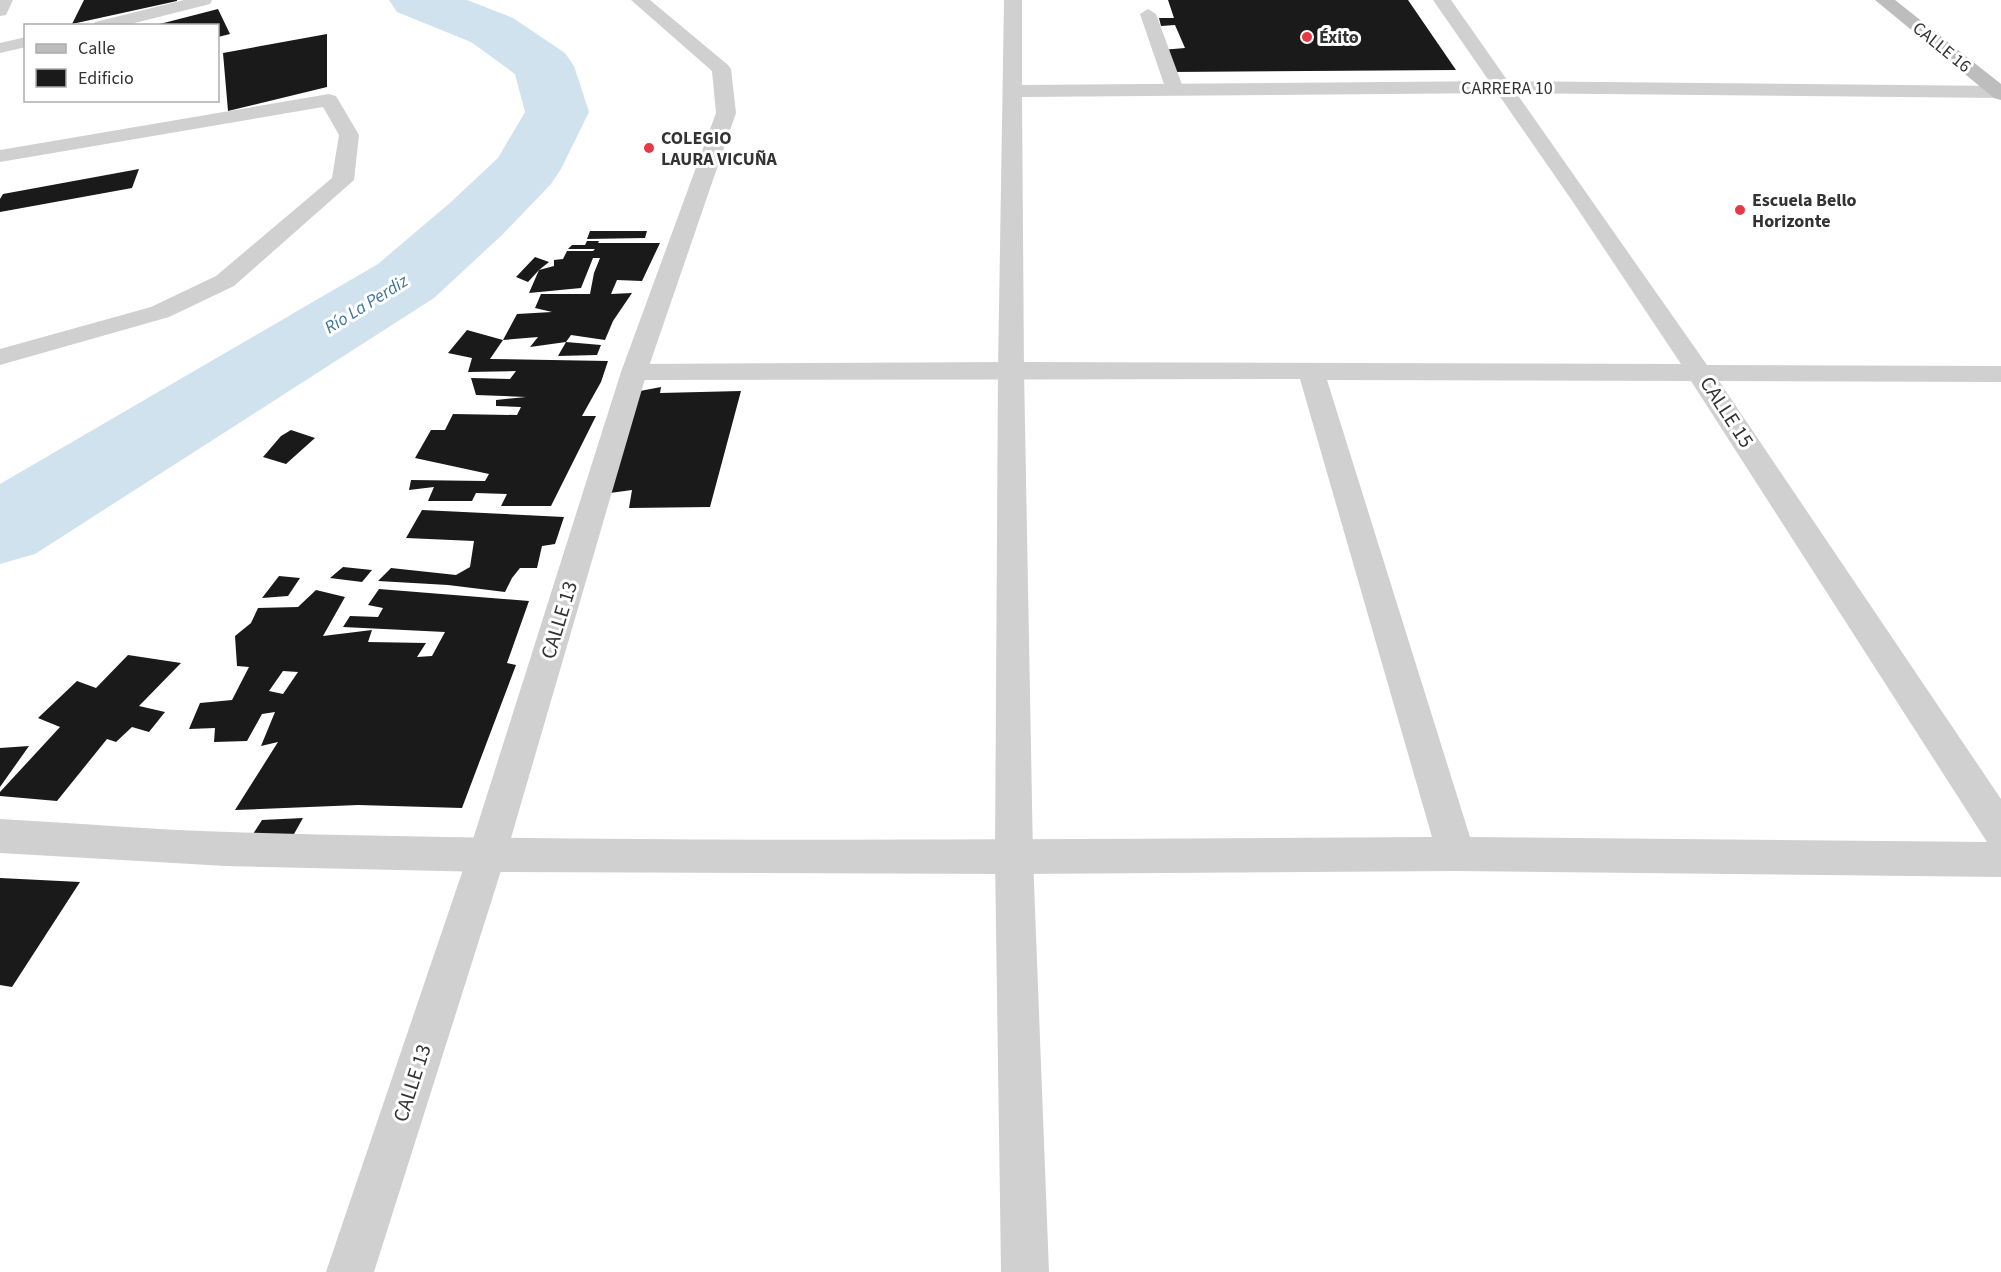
<svg xmlns="http://www.w3.org/2000/svg" width="2001" height="1272" viewBox="0 0 2001 1272" font-family="'Source Sans 3',sans-serif">
	<style>
		.lines { fill: none; stroke-linecap: round; stroke-linejoin: round }
		.river { fill: #cfe2ee; fill-rule: evenodd }
		.building { fill: #1a1a1a; fill-rule: evenodd }
		.service { fill: #d0d0d0; fill-rule: evenodd }
		.minor { fill: #d0d0d0; fill-rule: evenodd }
		.tertiary { fill: #d0d0d0; fill-rule: evenodd }
		.secondary { fill: #bdbdbd; fill-rule: evenodd }
		.poi-dot { fill: #e63946; stroke: #fff; stroke-width: 2 }
		.labels { text-anchor: middle; stroke-width: 6; stroke-linejoin: round; paint-order: stroke }
		.far-poi-label { font-size: 18px; font-weight: bold; fill: #333; stroke: #fff; text-anchor: start }
		.far-street-label { font-size: 18px; fill: #333; stroke: #fff }
		.far-water-label { font-size: 18px; font-style: italic; fill: #3f7597; stroke: #fff }
		.street-label { font-size: 21px; fill: #333; stroke: #fff }
	</style>
	<rect width="100%" height="100%" fill="#fff"/>
	<g class="lines">
		<!-- river -->
		<path class="river" d="M389 0H467L513 18 565 53 574 66 589 112 561 169 551 184 503 234 434 298 35 554 0 564V484L378 264 451 202 498 158 525 112 515 74 471 42 397 12Z"/>
	</g>
	<!-- building -->
	<path class="building" d="M84 0H177V1L72 24Z
		M1168 0H1408L1456 70 1169 72 1161 50 1185 48 1175 25 1161 26 1159 18H1174Z
		M218 9 230 34 218 37V26H152Z
		M327 34V87L228 111 223 53Z
		M139 169 132 188 0 212V199L3 194Z
		M590 231H647L645 238 587 239Z
		M587 241H599L598 243H660L642 281 617 280 611 294 632 293 613 321 605 340 571 335 566 342 530 347 538 337 503 340 517 314 552 312 535 308 541 294H590L594 273 600 258H593L581 288 529 293 539 270 528 282 516 277 535 257 549 262 539 270 554 266V260L563 259 567 251H593L595 249H568L572 245H585Z
		M467 330 503 340 490 359 608 361 601 382 582 416H596L551 506H501L507 494 476 493 472 501H428L434 487 409 490 411 480 485 481 489 474 415 458 431 430H445L453 414 517 415 521 407 496 406V400L526 397 476 395 471 378 510 379 516 371 468 372 472 358 448 353Z
		M566 342 601 345 597 355 558 356Z
		M661 387 660 393 741 391 710 507 629 508 632 490 610 493 640 391Z
		M291 430 315 438 286 464 263 457 281 436Z
		M422 510 564 517 555 544 542 546 537 568H520L512 578 505 592 448 585 378 581 391 568 456 575 470 567 474 541 406 538Z
		M343 567 372 570 362 582 330 578Z
		M279 576 300 578 288 596 262 598Z
		M379 589 529 601 507 663 516 665 462 808 358 805 235 810 278 742 261 746 275 712 262 714 247 741 214 742 215 728 189 729 200 703 232 700 249 667 237 666 235 636 251 623 258 608 298 607 316 590 345 597 323 636 372 630 368 642 426 643 417 657 432 656 445 632 343 627 350 616 378 617 383 608 368 605ZM283 671 298 672 283 694 269 691Z
		M128 655 181 663 139 706 165 712 149 732 132 727 116 742 107 739 57 801 0 796V792L60 727 38 718 77 681 96 688Z
		M29 746 0 787V748Z
		M303 818 294 834H253L262 820Z
		M0 878 80 882 12 987 0 985Z"/>
	<g class="lines">
		<!-- service -->
		<path class="service" d="M184 0H212L210 4 123 26H93L95 22Z
			M1148 9 1156 14 1184 90 1182 94H1168L1166 90 1140 14Z
			M26 37V47L0 53V43Z"/>
		<!-- minor -->
		<path class="minor" d="M1433 0H1451L1707 365 2001 366V382L1719 381 2001 799V877L1456 871 1014 874 487 872 226 866 0 853V819C77 823 153 830 230 832 630 844 1031 839 1432 837L1300 379 634 380 625 378 621 372 625 366 634 364 1011 362 1681 364 1575 205ZM1327 380 1691 381 1987 842 1470 837Z
			M329 94 336 96 359 135 354 180 234 286 169 317 0 365V349L151 307 216 276 332 178 339 135 323 107 0 162V150Z"/>
		<!-- tertiary -->
		<path class="tertiary" d="M0 0H13L6 15 0 16Z
			M631 0H650L728 65 731 69 736 113 647 372 506 855 374 1272H326L468 855 621 372 716 113 712 71Z
			M1004 0H1022V85L1505 81 2001 86V98L1505 93 1022 97 1024 370 1033 857 1049 1272H1001L995 857 998 370Z"/>
		<!-- secondary -->
		<path class="secondary" d="M1875 0H1895L2001 84V100L1994 98Z"/>
	</g>
	<!-- markers -->
	<g class="poi-dot">
		<circle cx="1307" cy="37" r="6"/>
		<circle cx="649" cy="148" r="6"/>
		<circle cx="1740" cy="210" r="6"/>
	</g>
	<g class="labels">
		<!-- far-poi labels -->
		<g class="far-poi-label">
			<text x="1319" y="43">Éxito</text>
			<text x="661" y="144">COLEGIO<tspan x="661" dy="21">LAURA VICUÑA</tspan></text>
			<text x="1752" y="206">Escuela Bello<tspan x="1752" dy="21">Horizonte</tspan></text>
		</g>
		<!-- far-street labels -->
		<g class="far-street-label">
			<text transform="translate(1942 47) rotate(39)" y="6">CALLE 16</text>
			<text x="1507" y="94">CARRERA 10</text>
		</g>
		<!-- far-water labels -->
		<g class="far-water-label">
			<text transform="translate(366 304) rotate(-32)" y="6">Río La Perdiz</text>
		</g>
		<!-- street labels -->
		<g class="street-label">
			<text transform="translate(1727 412) rotate(57)" y="7">CALLE 15</text>
			<text transform="translate(559 620) rotate(-73)" y="7">CALLE 13</text>
			<text transform="translate(412 1083) rotate(-72)" y="7">CALLE 13</text>
		</g>
	</g>
	<!-- legend -->
	<rect x="24" y="24" width="195" height="78" fill="#ffffff" stroke="#adadad" stroke-width="1.5"/>
	<rect x="36" y="44" width="30" height="9" fill="#bdbdbd" stroke="#adadad" stroke-width="1.5"/>
	<text x="78" y="54" font-size="18" fill="#333333">Calle</text>
	<rect x="36" y="69" width="30" height="18" fill="#1a1a1a" stroke="#adadad" stroke-width="1.5"/>
	<text x="78" y="84" font-size="18" fill="#333333">Edificio</text>
</svg>
